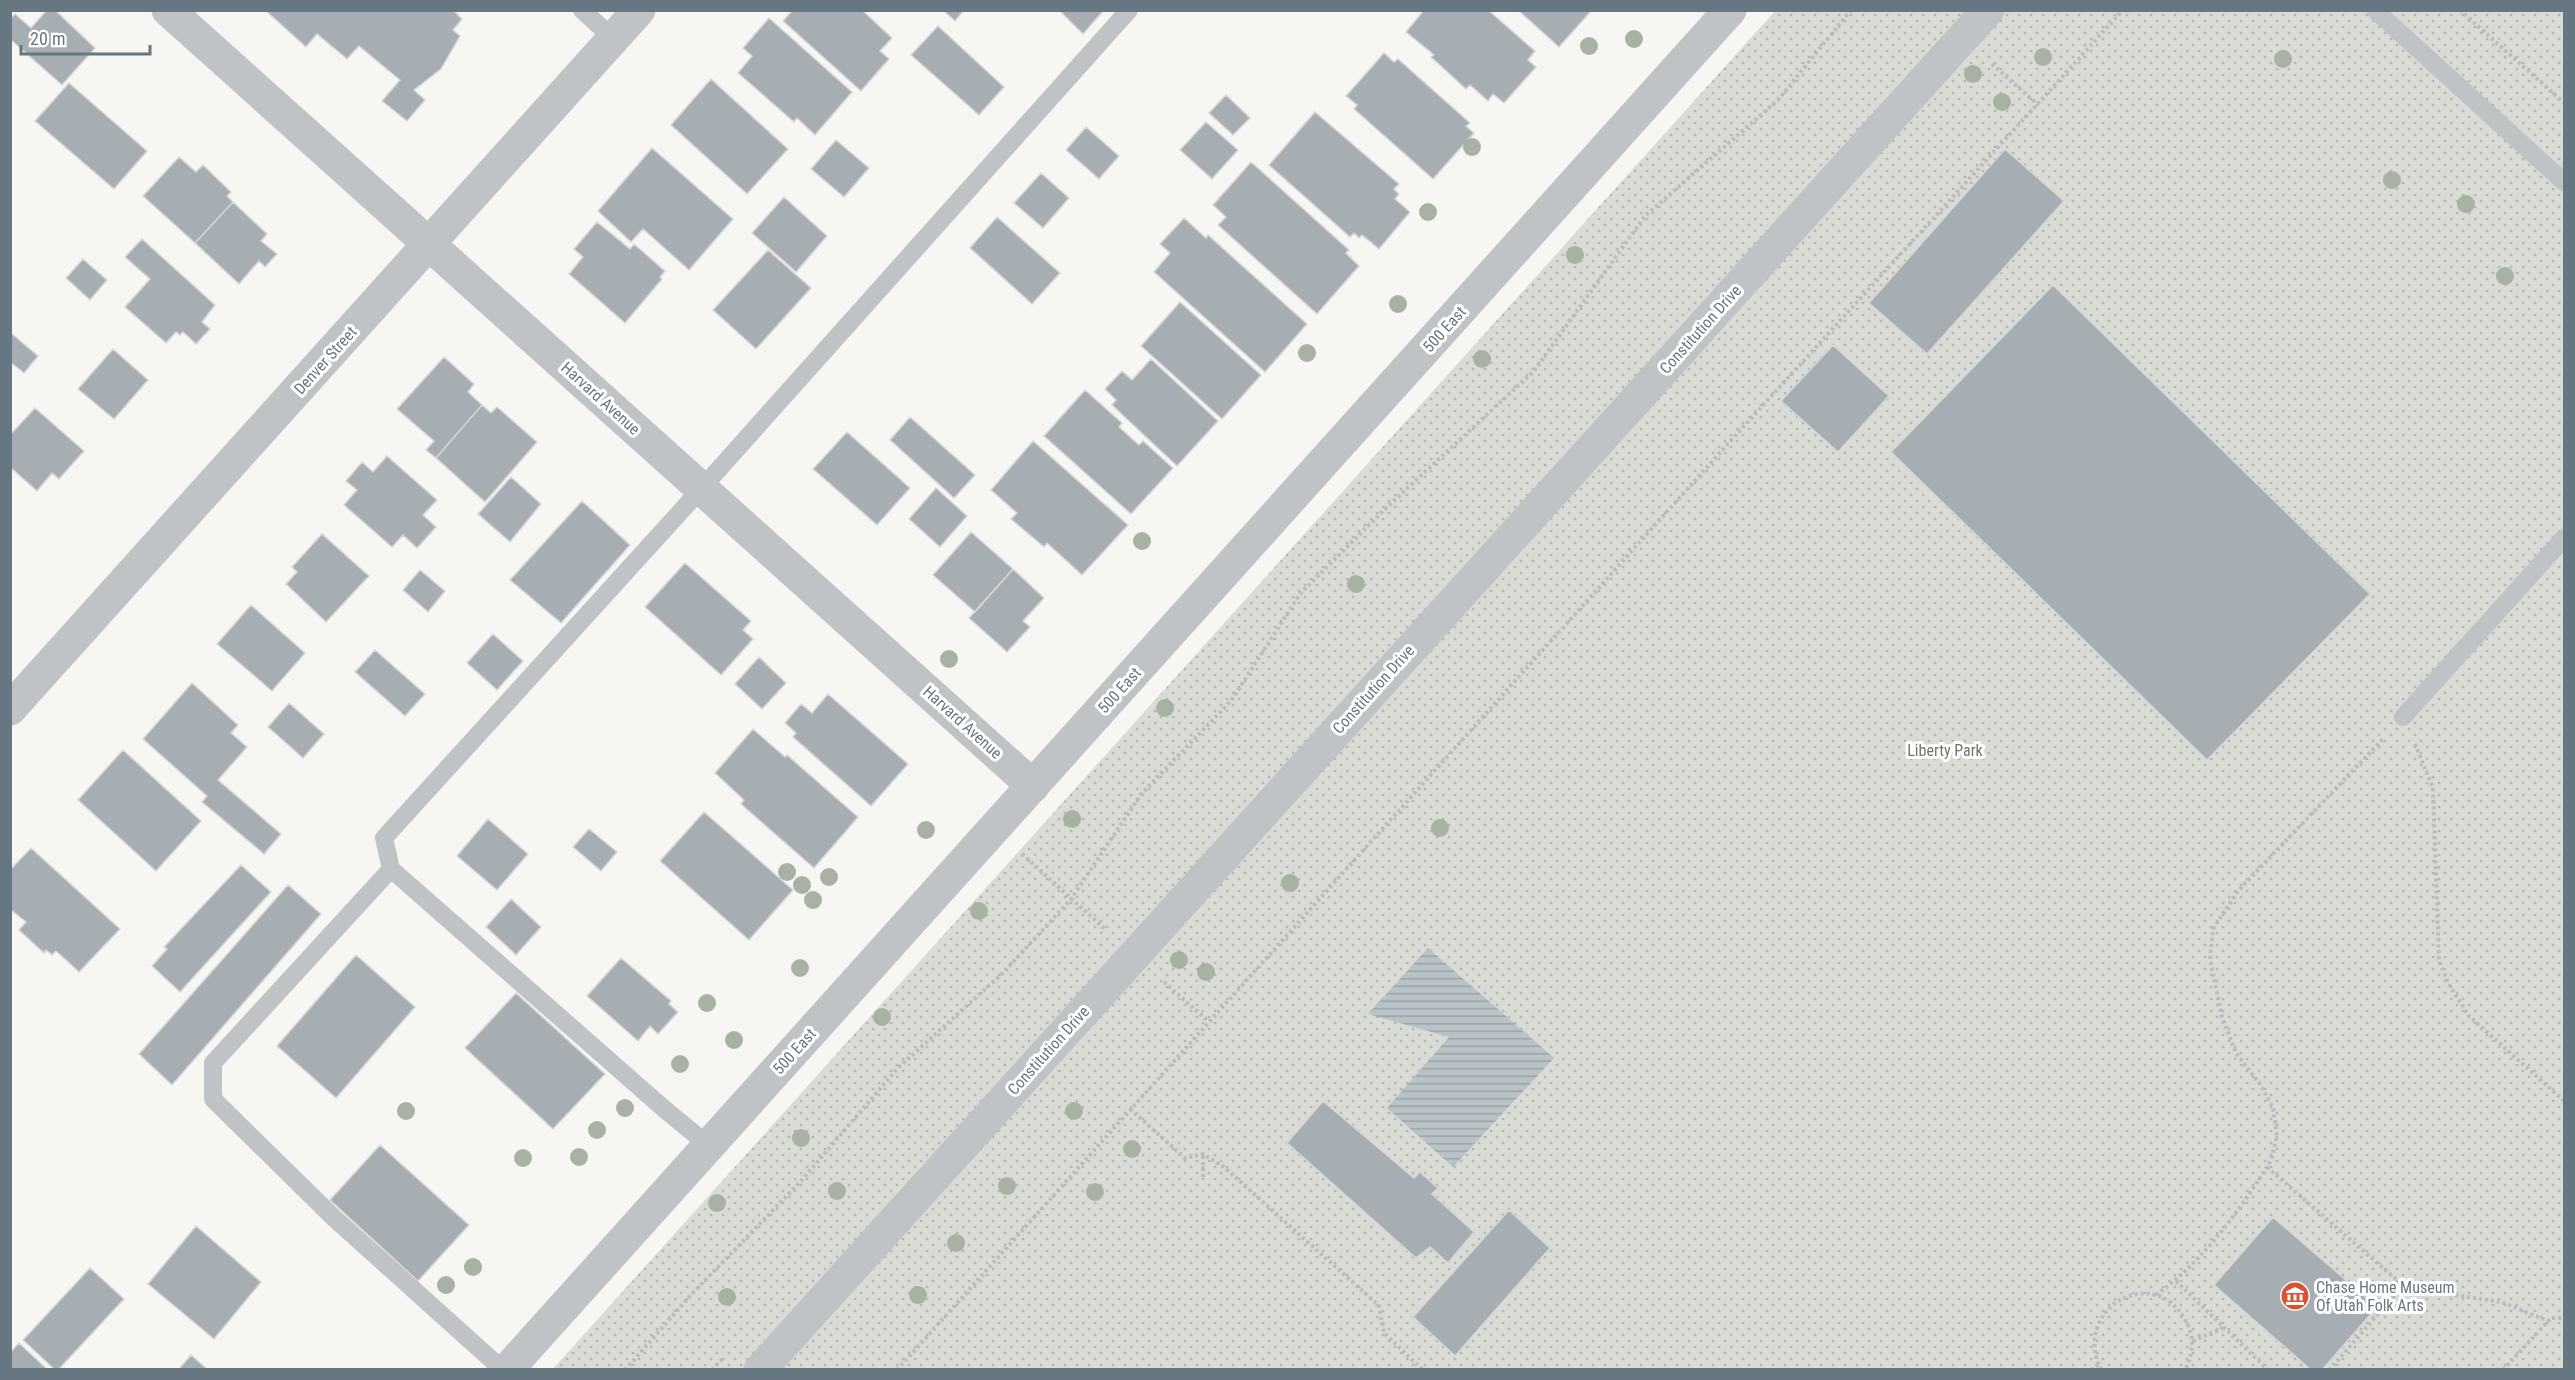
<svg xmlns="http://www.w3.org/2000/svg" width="2575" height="1380" viewBox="0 0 2575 1380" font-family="'Roboto Condensed',sans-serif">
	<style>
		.park { fill: url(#park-dots) }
		.water { fill: url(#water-rules) }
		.building { fill: #a7aeb3; stroke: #d7d7d6; stroke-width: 1.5 }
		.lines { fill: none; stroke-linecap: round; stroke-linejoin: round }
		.path { stroke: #b9bcbe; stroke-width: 4; stroke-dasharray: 3 3; stroke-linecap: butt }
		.service { stroke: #bfc3c6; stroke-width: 18 }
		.minor { stroke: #bfc3c6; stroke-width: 33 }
		.tertiary { stroke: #bfc3c6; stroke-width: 33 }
		.tree { fill: #a9b1a5 }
		.labels { text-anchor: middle; stroke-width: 6; stroke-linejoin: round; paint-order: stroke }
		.street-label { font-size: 16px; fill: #677782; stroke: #fff }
		.park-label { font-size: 16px; fill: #6a7966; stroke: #fff }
		.poi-label { font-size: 16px; fill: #677782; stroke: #fff; text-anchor: start }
	</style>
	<defs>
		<pattern id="park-dots" width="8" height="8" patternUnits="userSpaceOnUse" patternTransform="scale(1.5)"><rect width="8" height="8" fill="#d8dcd4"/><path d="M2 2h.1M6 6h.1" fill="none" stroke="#b3b7b1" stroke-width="1.8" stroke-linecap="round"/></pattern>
		<pattern id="water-rules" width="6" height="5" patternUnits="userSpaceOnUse" patternTransform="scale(1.5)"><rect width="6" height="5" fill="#b9c3c7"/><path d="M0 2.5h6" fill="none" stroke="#9aa3a7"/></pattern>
	</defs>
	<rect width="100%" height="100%" fill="#f6f6f3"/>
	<!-- park -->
	<path class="park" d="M1775 11H2564V1369L552 1370Z"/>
	<!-- water -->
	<path class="water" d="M1428 948 1554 1058 1453 1167 1387 1108 1449 1037 1368 1014Z"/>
	<!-- building -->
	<path class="building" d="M47 10H55L95 48 62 85 10 39V19L15 14 31 28Z
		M265 10H453L462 19 453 30 460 36 441 69 414 90 425 100 407 121 382 101 400 80 359 46 347 59 317 34 306 47Z
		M862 10 892 38 880 51 889 59 861 91 783 21 793 10Z
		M943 10H964L955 21Z
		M1059 10H1104L1083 34Z
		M1424 10H1488L1535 51 1528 60 1536 67 1504 103 1493 94 1488 101 1470 85 1466 89 1431 57 1434 55 1406 32Z
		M1518 10H1592L1559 47Z
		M769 18 852 92 815 135 797 118 794 122 738 73 752 56 743 48Z
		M938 26 1004 87 979 115 911 55Z
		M1384 53 1394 62 1398 59 1470 123 1466 126 1474 133 1433 179 1354 109 1357 105 1346 96Z
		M711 79 788 149 747 194 671 125Z
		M69 83 147 151 114 189 35 121Z
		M1226 95 1250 118 1233 135 1209 113Z
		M1315 112 1399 184 1394 189 1399 194 1395 199 1410 212 1379 249 1362 235 1359 238 1354 233 1350 237 1269 165Z
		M1206 122 1238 150 1212 179 1180 150Z
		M1086 127 1119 156 1099 179 1066 150Z
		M836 140 869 168 844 197 811 169Z
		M652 148 733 219 689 270 643 229 631 242 598 211Z
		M2005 149 2064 201 1927 354 1869 303Z
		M179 157 196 172 203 165 231 192 227 196 233 202 195 243 143 196Z
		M1251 162 1349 250 1346 253 1359 266 1317 314 1218 225 1226 217 1213 205Z
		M1041 173 1069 198 1043 228 1014 203Z
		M784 197 827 236 796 272 752 233Z
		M233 202 267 234 261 241 277 254 265 267 259 261 239 284 195 243Z
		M997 217 1060 273 1032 304 970 248Z
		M1184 218 1206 238 1208 235 1307 324 1265 372 1154 272 1170 253 1160 244Z
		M597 222 630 249 634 244 665 271 660 277 662 279 625 323 569 274 583 257 574 249Z
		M142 239 215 305 202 322 210 329 196 344 183 332 180 335 176 332 166 343 125 307 150 279 125 257Z
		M768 250 811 288 756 349 713 310Z
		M83 259 107 280 90 300 66 278Z
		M2053 285 2370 594 2207 760 1891 452Z
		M1180 302 1261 375 1222 419 1141 346Z
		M11 333 38 356 24 373 10 362Z
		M1833 345 1889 396 1838 452 1781 401Z
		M113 349 148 380 114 419 78 389Z
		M444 357 474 384 468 392 482 405 436 458 426 450 434 441 397 409Z
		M1151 359 1218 421 1177 466 1112 405 1116 400 1105 389 1122 371 1132 380Z
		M1085 390 1122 423 1119 427 1139 445 1143 441 1173 468 1131 514 1044 436Z
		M482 405 491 413 497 407 537 442 485 502 436 458Z
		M35 408 84 451 59 479 52 473 37 491 10 467V435Z
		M910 417 975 475 954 498 890 440Z
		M847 432 910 488 877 525 813 469Z
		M1033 441 1128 525 1082 575 1047 543 1044 547 1011 519 1017 513 991 490Z
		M387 456 437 500 423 515 436 527 417 548 403 535 392 547 344 505 357 490 346 481 362 462 373 472Z
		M511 477 541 504 510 542 478 514Z
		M936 488 967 516 940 547 909 519Z
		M582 501 630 545 561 623 510 580Z
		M971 532 1013 569 975 612 933 575Z
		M322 534 369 576 326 622 286 584 297 572 292 567Z
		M685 563 751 621 743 630 753 639 721 675 645 607Z
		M1013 569 1044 598 1023 621 1030 627 1007 652 969 618Z
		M420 570 445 591 428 612 403 590Z
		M251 605 305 653 272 691 217 644Z
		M493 634 523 661 497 690 467 663Z
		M375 650 425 694 405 716 355 672Z
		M759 657 786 683 762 709 735 684Z
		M192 683 238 725 231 733 247 747 218 780 281 834 264 854 202 802 207 796 143 739Z
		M828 694 908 764 871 806 793 737 796 733 785 723 801 704 812 713Z
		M289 703 324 734 303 758 268 727Z
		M753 729 785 757 787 755 858 817 814 868 741 804 744 800 715 773Z
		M123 750 201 821 156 871 78 800Z
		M704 812 793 890 749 940 660 861Z
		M488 819 528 854 497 890 457 856Z
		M589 829 617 852 601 871 573 847Z
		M31 848 120 929 79 972 56 951 52 955 46 950 44 953 19 930 26 922 10 909V870Z
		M241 865 271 892 180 992 152 966 167 949 164 947Z
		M288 885 321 914 172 1085 139 1054Z
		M511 899 541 927 516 955 486 927Z
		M356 955 415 1007 336 1098 277 1046Z
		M621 958 671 1001 669 1004 678 1012 658 1034 650 1026 638 1041 587 996Z
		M516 993 605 1074 553 1129 465 1048Z
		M1323 1101 1414 1178 1420 1172 1438 1188 1432 1194 1474 1232 1448 1263 1430 1247 1416 1258 1287 1143Z
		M380 1145 469 1225 418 1281 330 1200Z
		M1509 1210 1550 1248 1455 1356 1413 1317Z
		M2273 1217 2377 1307 2322 1370H2311L2214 1285Z
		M196 1226 261 1282 214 1339 148 1284Z
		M90 1268 124 1299 58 1370H55L23 1340Z
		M19 1343 48 1370H10V1353Z
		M191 1355 208 1370H178Z"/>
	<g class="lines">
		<!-- path -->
		<path class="path" d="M2460 10 2564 103
			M1992 64 2037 104
			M2415 744 2433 788 2439 960 2448 983 2469 1016 2564 1101
			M1022 854 1105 929
			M1164 982 1208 1021
			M1130 1109 1185 1158 1203 1154 1224 1167 1379 1306 1384 1333 1423 1370
			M2267 1167 2406 1288 2501 1302 2548 1321
			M1203 1177V1155
			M2176 1281 2268 1370
			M2156 1295C2201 1263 2237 1214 2267 1167L2271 1160 2277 1136 2273 1108 2260 1084 2236 1053 2222 1017 2210 959 2213 929 2238 891 2384 738
			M2193 1341 2225 1327
			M625 1370 690 1296 801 1181 898 1068 1004 972 1071 899 1142 793 1231 701 1300 594 1386 508 1534 371 1645 216 1778 100 1851 10
			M712 1370 722 1359
			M897 1370 1725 447 2123 10
			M2091 1370 2099 1364
			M2101 1370C2071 1309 2152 1263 2184 1318 2195 1335 2194 1352 2185 1370
			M2329 1370 2403 1286
			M2503 1370 2551 1318H2564"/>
		<!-- service -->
		<path class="service" d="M582 10 614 39
			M2375 10 2564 182
			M2403 717 2564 538
			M391 869 384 838 702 488 1129 10
			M503 1370 334 1218 213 1099V1063L391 869 662 1107 709 1146"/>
		<!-- minor -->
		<path class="minor" d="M168 10 1033 786
			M10 709 639 10
			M760 1370 1988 10"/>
		<!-- tertiary -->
		<path class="tertiary" d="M507 1370 1730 10"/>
	</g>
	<!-- trees -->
	<g class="tree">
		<circle cx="1634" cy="39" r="9"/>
		<circle cx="1589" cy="46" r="9"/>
		<circle cx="2043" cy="57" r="9"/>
		<circle cx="2283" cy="59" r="9"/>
		<circle cx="1973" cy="74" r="9"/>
		<circle cx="2002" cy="102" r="9"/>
		<circle cx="1472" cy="147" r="9"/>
		<circle cx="2392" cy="180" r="9"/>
		<circle cx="2466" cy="204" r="9"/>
		<circle cx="1428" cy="212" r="9"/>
		<circle cx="1575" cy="255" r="9"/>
		<circle cx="2505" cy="276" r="9"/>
		<circle cx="1398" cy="304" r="9"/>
		<circle cx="1307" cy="353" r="9"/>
		<circle cx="1482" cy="359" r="9"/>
		<circle cx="1142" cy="541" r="9"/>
		<circle cx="1356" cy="584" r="9"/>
		<circle cx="949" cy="659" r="9"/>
		<circle cx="1165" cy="708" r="9"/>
		<circle cx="1072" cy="819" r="9"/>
		<circle cx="1440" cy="828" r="9"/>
		<circle cx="926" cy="830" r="9"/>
		<circle cx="787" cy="872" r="9"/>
		<circle cx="829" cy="877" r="9"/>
		<circle cx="1290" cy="883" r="9"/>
		<circle cx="802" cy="885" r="9"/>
		<circle cx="813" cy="900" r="9"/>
		<circle cx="979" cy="911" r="9"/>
		<circle cx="1179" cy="960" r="9"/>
		<circle cx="800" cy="968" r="9"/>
		<circle cx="1206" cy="972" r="9"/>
		<circle cx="707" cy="1003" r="9"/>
		<circle cx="882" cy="1017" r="9"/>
		<circle cx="734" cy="1040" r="9"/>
		<circle cx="680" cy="1064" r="9"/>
		<circle cx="625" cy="1108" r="9"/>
		<circle cx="406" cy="1111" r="9"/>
		<circle cx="1074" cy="1111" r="9"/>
		<circle cx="597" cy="1130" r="9"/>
		<circle cx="801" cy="1138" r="9"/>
		<circle cx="1132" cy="1149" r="9"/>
		<circle cx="579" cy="1157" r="9"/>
		<circle cx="523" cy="1158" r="9"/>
		<circle cx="1007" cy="1186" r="9"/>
		<circle cx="837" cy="1191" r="9"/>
		<circle cx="1095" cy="1192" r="9"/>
		<circle cx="717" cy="1203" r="9"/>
		<circle cx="956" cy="1243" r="9"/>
		<circle cx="473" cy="1267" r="9"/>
		<circle cx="446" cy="1285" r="9"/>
		<circle cx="918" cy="1295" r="9"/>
		<circle cx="727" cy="1297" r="9"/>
	</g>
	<!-- icons -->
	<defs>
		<g id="museum-disc" transform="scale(1.5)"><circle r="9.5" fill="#d55434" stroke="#fff"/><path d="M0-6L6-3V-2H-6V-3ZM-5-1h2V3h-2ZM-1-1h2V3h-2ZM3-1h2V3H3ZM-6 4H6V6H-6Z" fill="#fff"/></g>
	</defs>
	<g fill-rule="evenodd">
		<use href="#museum-disc" x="2295" y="1296"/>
	</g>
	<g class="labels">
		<!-- street labels -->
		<g class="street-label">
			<text transform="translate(1444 329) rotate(-48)" y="6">500 East</text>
			<text transform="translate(1700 329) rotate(-48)" y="6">Constitution Drive</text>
			<text transform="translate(325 360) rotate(-48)" y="6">Denver Street</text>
			<text transform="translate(601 398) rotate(42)" y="6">Harvard Avenue</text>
			<text transform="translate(1373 689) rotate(-48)" y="6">Constitution Drive</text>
			<text transform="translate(1119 690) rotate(-48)" y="6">500 East</text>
			<text transform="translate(963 722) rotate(42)" y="6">Harvard Avenue</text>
			<text transform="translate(1048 1050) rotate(-48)" y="6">Constitution Drive</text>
			<text transform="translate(794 1051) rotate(-48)" y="6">500 East</text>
		</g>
		<!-- park labels -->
		<g class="park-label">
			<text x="1945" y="756">Liberty Park</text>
		</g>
		<!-- poi labels -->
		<g class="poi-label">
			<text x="2316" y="1293">Chase Home Museum<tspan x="2316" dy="18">Of Utah Folk Arts</tspan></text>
		</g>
	</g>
	<!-- border -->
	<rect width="2575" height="1380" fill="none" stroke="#677782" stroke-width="24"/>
	<!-- scale -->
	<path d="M21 45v9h129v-9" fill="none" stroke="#677782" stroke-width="3"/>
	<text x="30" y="45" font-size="18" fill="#677782" stroke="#ffffff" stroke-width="4.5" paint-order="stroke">20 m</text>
</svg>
